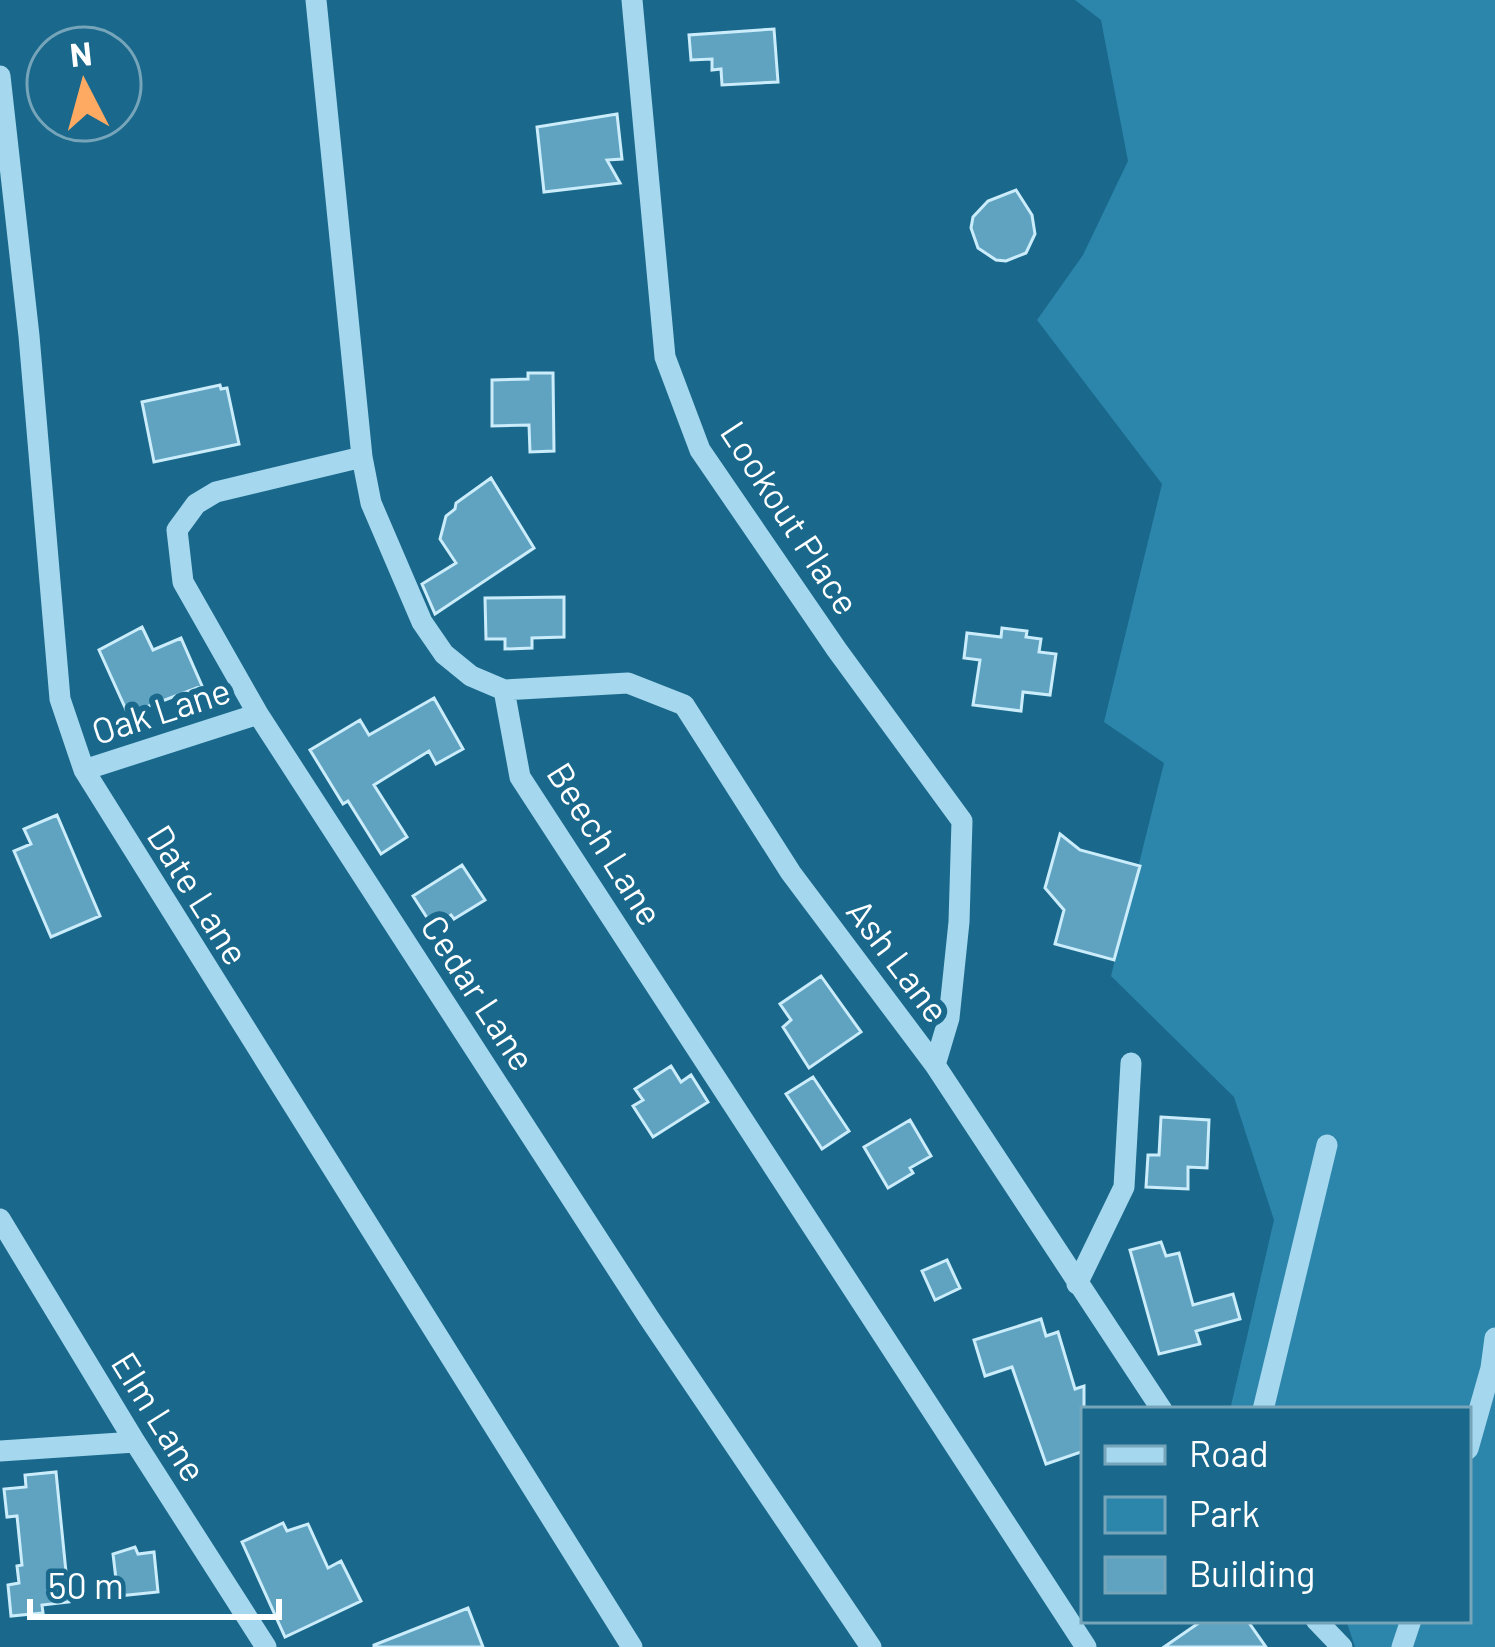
<svg xmlns="http://www.w3.org/2000/svg" width="1495" height="1647" viewBox="0 0 1495 1647" font-family="Barlow,sans-serif">
	<style>
		.green { fill: #2c85ab }
		.building { fill: #60a3c1; stroke: #cbecfa; stroke-width: 3 }
		.lines { fill: none; stroke-linecap: round; stroke-linejoin: round }
		.minor { stroke: #a5d8ee; stroke-width: 21 }
		.labels { text-anchor: middle; stroke-width: 12; stroke-linejoin: round; paint-order: stroke }
		.street-label { font-size: 36px; fill: #fff; stroke: #1a698c }
	</style>
	<rect width="100%" height="100%" fill="#1a698c"/>
	<!-- green -->
	<path class="green" d="M1075 0H1495V1647H1355L1346 1620H1468V1410H1230L1274 1220 1234 1097 1111 976 1164 763 1104 722 1162 484 1037 320 1083 255 1128 161 1101 20Z"/>
	<!-- building -->
	<path class="building" d="M774 29 778 82 722 85 721 69 712 70V59L691 60 689 35Z
		M617 114 622 159 607 160 620 183 544 192 537 127Z
		M1016 190 1032 215 1035 234 1026 253 1006 261 996 260 978 248 971 228 973 217 988 201Z
		M528 373H553L554 451 530 452 529 425 492 426V380L528 379Z
		M220 385 221 389 227 388 239 444 154 462 142 402Z
		M491 478 534 548 435 614 422 584 456 563 440 539 446 516 455 509 456 503Z
		M564 597V637L532 638V648L505 649V639H486L485 598Z
		M142 627 153 650 181 638 202 686 128 714 99 650Z
		M1002 628 1027 631 1026 637 1041 639 1039 652 1056 654 1050 695 1023 692 1021 711 973 705 980 660 964 658 967 633 1001 637Z
		M434 698 463 749 436 764 429 751 374 785 407 837 381 854 348 801 343 804 310 750 360 720 369 735Z
		M57 815 100 916 51 937 14 851 31 844 24 829Z
		M1060 834 1080 850 1140 866 1114 960 1055 944 1064 910 1045 888Z
		M462 865 485 900 454 919 451 915 433 927 413 896Z
		M821 976 861 1032 809 1068 783 1027 791 1020 780 1004Z
		M671 1066 681 1082 691 1075 708 1102 653 1137 633 1106 643 1100 635 1089Z
		M813 1077 849 1131 822 1149 786 1094Z
		M1161 1117 1209 1120 1207 1168 1188 1167V1189L1146 1187 1148 1155H1159Z
		M910 1120 931 1156 910 1168 913 1173 888 1188 864 1147Z
		M1161 1242 1166 1256 1179 1253 1193 1305 1233 1294 1240 1319 1196 1331 1200 1344 1159 1354 1130 1250Z
		M947 1260 960 1288 935 1300 922 1271Z
		M1041 1319 1046 1336 1058 1332 1075 1389 1084 1386V1451L1046 1464 1012 1367 985 1376 974 1340Z
		M56 1472 69 1602 42 1605 43 1613 11 1616 8 1585 19 1583 17 1566 22 1565 17 1516 7 1517 4 1489 26 1487 25 1475Z
		M283 1523 287 1531 308 1524 328 1568 341 1561 361 1601 285 1637 242 1542Z
		M135 1547 138 1554 154 1552 158 1592 118 1596 113 1554Z
		M468 1608 483 1647H374V1645Z
		M1203 1620H1247L1266 1647H1164Z"/>
	<g class="lines">
		<!-- minor -->
		<path class="minor" d="M316 0 362 457 371 503 422 622 444 654 471 676 504 690 628 683 684 705 791 873 935 1065 1162 1410
			M632 0 665 357 700 450 837 650 962 821 959 922 949 1018 935 1065
			M0 76 29 336 60 699 84 770 632 1647
			M362 457 216 492 196 504 177 530 183 582 258 714 649 1318 871 1647
			M504 690 520 777 1086 1647
			M84 770 258 714
			M0 1219 135 1442 266 1647
			M1077 1284 1124 1187 1131 1063
			M1263 1410 1327 1145
			M1468 1449 1491 1368 1495 1338
			M0 1451 135 1442
			M1316 1620 1342 1647
			M1402 1647 1411 1620"/>
	</g>
	<g class="labels">
		<!-- street labels -->
		<g class="street-label">
			<text transform="translate(790 518) rotate(57)" y="13">Lookout Place</text>
			<text transform="translate(161 711) rotate(-18)" y="13">Oak Lane</text>
			<text transform="translate(605 844) rotate(58)" y="13">Beech Lane</text>
			<text transform="translate(198 895) rotate(58)" y="13">Date Lane</text>
			<text transform="translate(898 961) rotate(53)" y="13">Ash Lane</text>
			<text transform="translate(478 993) rotate(57)" y="13">Cedar Lane</text>
			<text transform="translate(159 1417) rotate(58)" y="13">Elm Lane</text>
		</g>
	</g>
	<!-- legend -->
	<rect x="1081" y="1407" width="390" height="216" fill="#1a698c" stroke="#76a5ba" stroke-width="3"/>
	<rect x="1105" y="1446" width="60" height="18" fill="#a5d8ee" stroke="#76a5ba" stroke-width="3"/>
	<text x="1189" y="1467" font-size="36" fill="#ffffff">Road</text>
	<rect x="1105" y="1497" width="60" height="36" fill="#2c85ab" stroke="#76a5ba" stroke-width="3"/>
	<text x="1189" y="1527" font-size="36" fill="#ffffff">Park</text>
	<rect x="1105" y="1557" width="60" height="36" fill="#60a3c1" stroke="#76a5ba" stroke-width="3"/>
	<text x="1189" y="1587" font-size="36" fill="#ffffff">Building</text>
	<!-- north arrow -->
	<g transform="translate(84 84) rotate(354)"><circle r="57" fill="#1a698c" stroke="#76a5ba" stroke-width="3"/>
	<path d="M0-9L21 45L0 30L-21 45Z" fill="#ffaa62"/>
	<text y="-18" font-size="33" font-weight="bold" text-anchor="middle" fill="#ffffff">N</text>
	</g>
	<!-- scale -->
	<path d="M30 1599v18h249v-18" fill="none" stroke="#ffffff" stroke-width="6"/>
	<text x="48" y="1599" font-size="36" fill="#ffffff" stroke="#1a698c" stroke-width="9" paint-order="stroke">50 m</text>
</svg>
